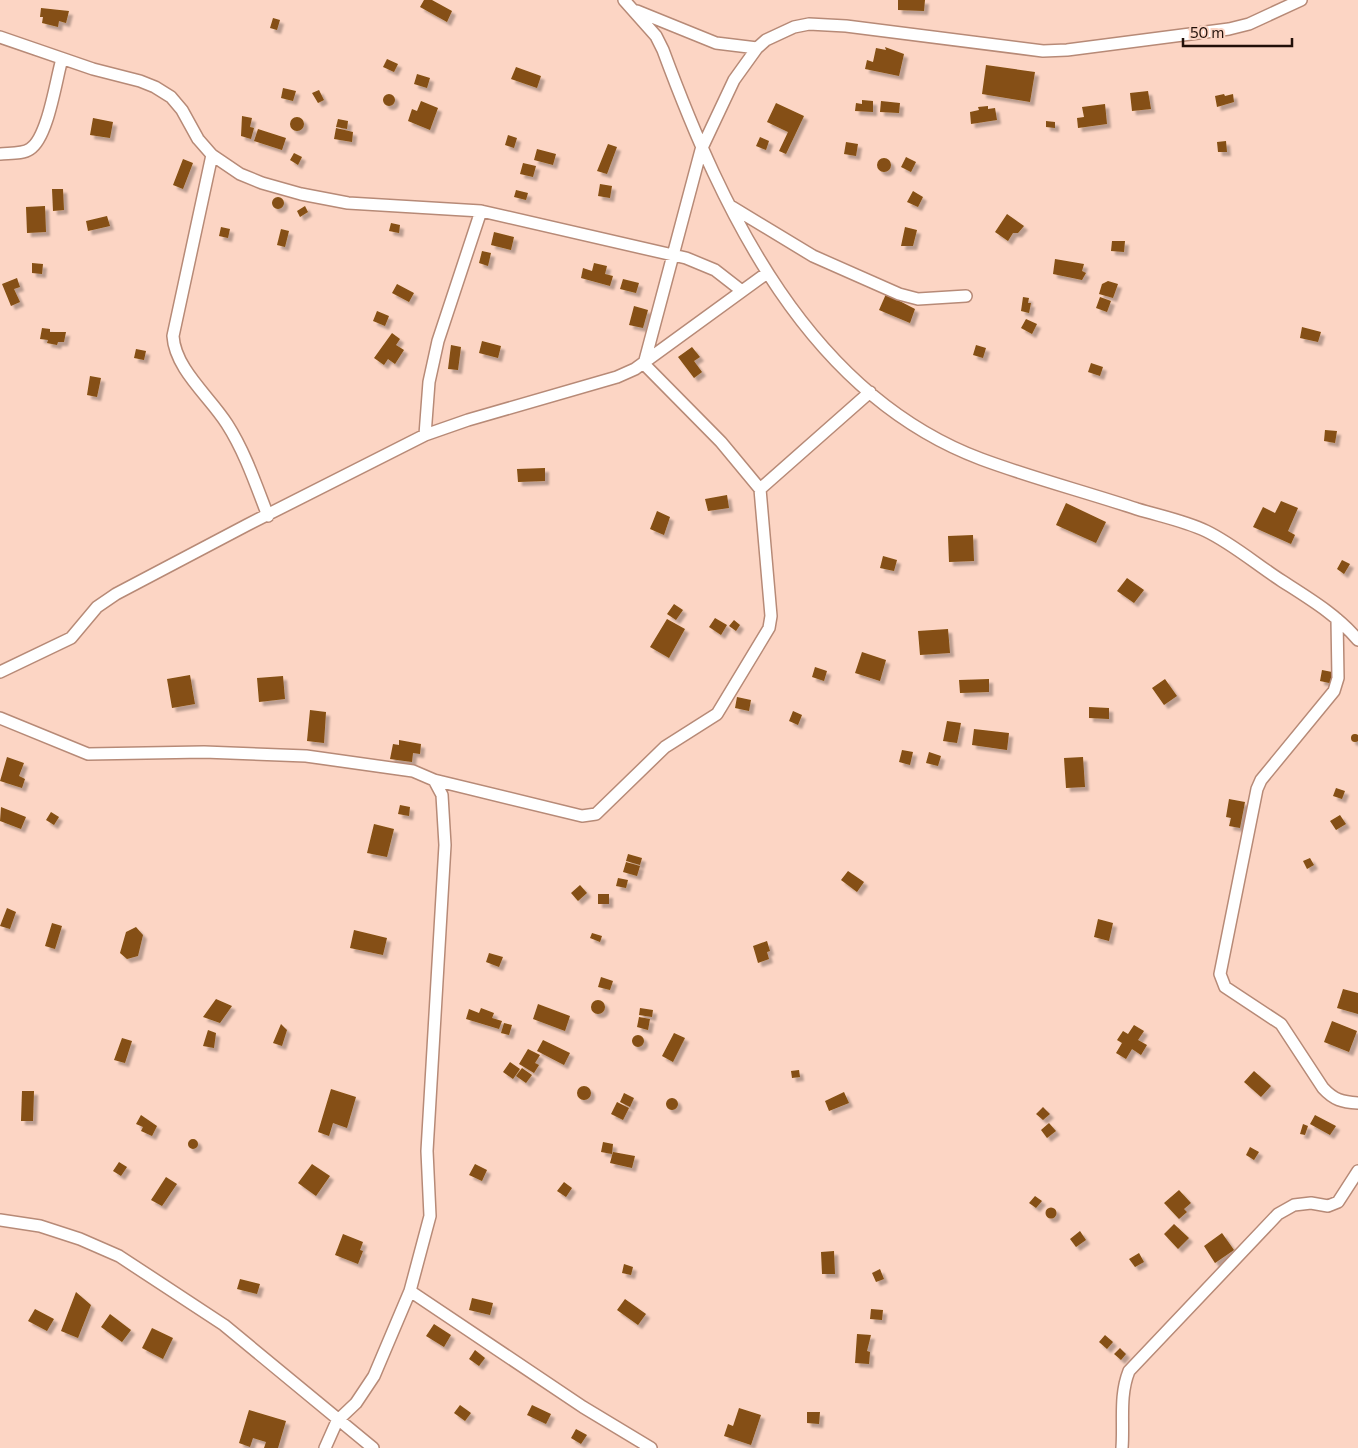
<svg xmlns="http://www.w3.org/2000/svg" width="1358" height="1448" viewBox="0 0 1358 1448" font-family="Commissioner,sans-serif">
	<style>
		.building { fill: #855012; filter: url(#shadow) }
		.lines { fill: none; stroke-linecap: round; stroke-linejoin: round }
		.street-casing { stroke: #b78a77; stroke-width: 14 }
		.street { stroke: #fff; stroke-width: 11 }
	</style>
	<defs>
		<filter id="shadow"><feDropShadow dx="4" dy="4" stdDeviation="1" flood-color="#0004"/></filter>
	</defs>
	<rect width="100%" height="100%" fill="#fcd5c4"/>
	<!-- building -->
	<path class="building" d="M424 0H432L452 11 447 22 420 7Z
		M898 0H925L924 11 898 10Z
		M41 8 69 11 66 23 59 21 58 27 42 23 43 17H40Z
		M273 18 280 20 277 30 270 28Z
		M885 47 904 54 899 76 865 69 867 60 873 62 876 48 886 50Z
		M387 59 398 64 394 72 383 67Z
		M986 65 1035 72 1030 102 982 94Z
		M516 67 541 76 537 88 511 79Z
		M417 74 430 78 427 88 414 84Z
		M283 88 296 91 293 101 281 98Z
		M319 90 324 100 318 103 312 93Z
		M1148 91 1151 109 1132 111 1130 93Z
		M383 100a6 6 0 1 1 12 0a6 6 0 1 1-12 0Z
		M1224 94 1225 96 1233 94 1234 102 1217 107 1215 96Z
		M862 100 873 101V112L855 111 856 103 862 104Z
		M421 101 438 108 430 130 408 121 412 109 417 111Z
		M881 101 900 103 899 113 880 112Z
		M776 103 804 116 786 154 779 151 788 132 767 122Z
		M1105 104 1107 124 1078 128 1077 118 1084 117 1082 107Z
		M988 106V109L995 108 997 120 971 124 970 112 979 110 978 107Z
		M242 116 252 118 250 127 254 128 251 139 241 136Z
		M290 124a7 7 0 1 1 14 0a7 7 0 1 1-14 0Z
		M93 118 113 122 110 138 90 135Z
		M338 119 348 121 347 129 336 127Z
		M1046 121 1055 122V128L1046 127Z
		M336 128 353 132 352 142 334 139Z
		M258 129 286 138 282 150 254 141Z
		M508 135 517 138 514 148 505 145Z
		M760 137 769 141 766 150 756 146Z
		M1226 141 1227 152H1218L1217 142Z
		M846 142 858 144 856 156 844 154Z
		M608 144 617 147 607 174 597 171Z
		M537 149 556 154 553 165 534 160Z
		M294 153 302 157 298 165 290 160Z
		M906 157 916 162 911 172 901 167Z
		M877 165a7 7 0 1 1 14 0a7 7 0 1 1-14 0Z
		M183 159 193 163 183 189 173 185Z
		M523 163 536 166 533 177 520 174Z
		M600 184 612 186 610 198 598 196Z
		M52 189H63L64 210 53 211Z
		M516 190 528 193 526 200 514 197Z
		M913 191 923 197 918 207 907 202Z
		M272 203a6 6 0 1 1 12 0a6 6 0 1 1-12 0Z
		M45 206 46 232 27 233 26 207Z
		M305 206 308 212 300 217 297 211Z
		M1007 214 1024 226 1018 233H1013L1008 241 995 232Z
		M107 216 110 226 88 231 86 221Z
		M391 223 400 225 399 233 389 231Z
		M221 227 230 229 228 238 219 236Z
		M905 227 917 230 913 246H901Z
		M281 229 289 231 285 247 277 245Z
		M494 232 514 237 511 250 491 245Z
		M1112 241H1125L1124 252 1111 251Z
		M482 251 491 253 488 266 479 263Z
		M1055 259 1084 264 1082 271 1086 273 1082 280 1053 274Z
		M32 263 43 264 42 274 32 273Z
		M594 263 607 266 605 274 613 276 610 286 581 278 583 268 592 271Z
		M17 278 20 287 14 289 20 302 11 306 2 284Z
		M623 279 639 283 636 293 620 289Z
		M1108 281 1118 284 1113 298 1099 294 1102 284Z
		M397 284 414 293 409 302 392 293Z
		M886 294 915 309 910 323 879 310Z
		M1023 297 1029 298 1028 303H1031L1029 313 1021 311Z
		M1100 297 1111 301 1107 312 1096 308Z
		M634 306 648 310 643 328 629 325Z
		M377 311 389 316 385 326 373 321Z
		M1026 319 1037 324 1032 334 1021 328Z
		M1302 327 1321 332 1318 342 1300 338Z
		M42 328 50 329V332H66L64 342H58L57 345 47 343 48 340 40 339Z
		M392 333 400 339 396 345 404 350 395 364 388 359 384 365 374 358Z
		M482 341 501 346 498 358 479 353Z
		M451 345 461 347 458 370 448 369Z
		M976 345 986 348 983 358 973 355Z
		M692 347 700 357 694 361 702 372 694 378 678 357Z
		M136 349 146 351 144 360 134 358Z
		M1091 363 1103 367 1100 376 1088 372Z
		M90 376 101 378 97 397 87 395Z
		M1325 430 1337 431 1335 443 1324 441Z
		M545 468V481L518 482 517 469Z
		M727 495 729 508 708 511 705 499Z
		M1281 501 1298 508 1288 531 1295 535 1291 544 1253 527 1263 507 1275 513Z
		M1066 503 1106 522 1096 543 1056 525Z
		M657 511 670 517 664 535 650 529Z
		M973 535 974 561 949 562 948 536Z
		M883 556 897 560 894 571 880 568Z
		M1342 560 1350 564 1344 574 1337 569Z
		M1127 578 1144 590 1134 603 1117 591Z
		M674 604 683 610 676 620 667 614Z
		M715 618 727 625 721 635 709 627Z
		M667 619 685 629 669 658 650 647Z
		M734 620 740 625 736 631 729 626Z
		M948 629 950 653 920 655 918 631Z
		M862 652 886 660 880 681 855 673Z
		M815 667 827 671 824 681 812 677Z
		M1322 670 1337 673 1334 684 1320 681Z
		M190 675 195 704 172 708 167 679Z
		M283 676 285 699 259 702 257 678Z
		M989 679V692L960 693 959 680Z
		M1165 679 1177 696 1164 705 1152 688Z
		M737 697 751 700 749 711 735 708Z
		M1089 707 1109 708V719L1089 718Z
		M310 710 326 712 324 743 307 741Z
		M793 711 802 715 798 725 789 721Z
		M947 721 961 723 957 743 943 741Z
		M974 729 1009 733 1007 750 972 745Z
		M1351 738a4 4 0 1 1 8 0a4 4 0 1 1-8 0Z
		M399 740 421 744 420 754 413 753 412 762 390 759 393 744 399 745Z
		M902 750 913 752 910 765 899 762Z
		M929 752 941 756 938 766 926 763Z
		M7 757 24 763 19 776 25 779 22 788 0 781Z
		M1083 757 1085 787 1066 788 1064 758Z
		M1336 788 1345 791 1342 799 1333 796Z
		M1229 799 1245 802 1240 828 1229 826 1231 818 1226 817Z
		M400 805 410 807 409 816 398 814Z
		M1 807 26 817 21 829 0 821Z
		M51 812 59 817 54 825 46 820Z
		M1340 815 1346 824 1336 830 1330 821Z
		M374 824 394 829 387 857 367 853Z
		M628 854 642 858 640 865 626 861Z
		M1310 858 1314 865 1307 869 1303 861Z
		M626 862 640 866 637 876 623 872Z
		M848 871 864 882 857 892 841 880Z
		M618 878 628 880 626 888 616 886Z
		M580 885 587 893 578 901 571 893Z
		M598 894H609V904H598Z
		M7 908 16 912 10 929 0 926Z
		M1098 919 1113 923 1109 941 1094 937Z
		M52 923 62 926 55 949 45 946Z
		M136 927 143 935 138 956 127 959 120 953 126 932Z
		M354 930 387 938 383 955 350 948Z
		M592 933 602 936 600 942 590 938Z
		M767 941 770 951 767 952 769 959 758 963 753 946Z
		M489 953 503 957 499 967 486 962Z
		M601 977 613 981 610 990 598 987Z
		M1343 989 1358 993V1014L1337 1008Z
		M216 999 232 1006 220 1023 203 1017Z
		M591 1007a7 7 0 1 1 14 0a7 7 0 1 1-14 0Z
		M538 1004 570 1016 565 1031 533 1019Z
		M481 1008 494 1013 492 1018 502 1021 499 1029 466 1019 469 1009 479 1013Z
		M640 1008 653 1010 652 1017 639 1015Z
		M639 1017 650 1019 648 1030 637 1027Z
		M1332 1021 1357 1031 1349 1052 1324 1042Z
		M504 1023 512 1025 509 1035 501 1033Z
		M281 1024 287 1030 282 1046 273 1043Z
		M1134 1025 1144 1031 1138 1040 1147 1045 1141 1055 1132 1049 1126 1059 1116 1053 1122 1043 1117 1040 1123 1031 1128 1034Z
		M208 1030 216 1033 214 1048 203 1046Z
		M674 1033 685 1038 673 1062 662 1056Z
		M632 1041a6 6 0 1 1 12 0a6 6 0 1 1-12 0Z
		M122 1038 132 1041 125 1063 114 1060Z
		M543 1040 570 1053 564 1065 537 1051Z
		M528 1049 540 1055 535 1063 539 1065 534 1073 519 1064Z
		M510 1062 520 1069 513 1079 503 1072Z
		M522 1068 532 1075 526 1083 516 1076Z
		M799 1070 800 1077 792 1078 791 1071Z
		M1254 1071 1271 1086 1261 1097 1244 1082Z
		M577 1093a7 7 0 1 1 14 0a7 7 0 1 1-14 0Z
		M331 1089 356 1097 347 1128 333 1123 329 1136 318 1132Z
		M22 1091H34L33 1121H21Z
		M844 1092 849 1103 829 1111 825 1101Z
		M624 1093 634 1098 630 1107 620 1102Z
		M666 1104a6 6 0 1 1 12 0a6 6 0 1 1-12 0Z
		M617 1102 629 1108 623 1120 611 1114Z
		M1043 1107 1050 1114 1043 1120 1036 1114Z
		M141 1115 157 1126 152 1136 141 1131 143 1127 136 1124Z
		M1315 1115 1336 1126 1330 1135 1310 1124Z
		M1049 1123 1056 1131 1047 1138 1041 1130Z
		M1303 1124 1308 1126 1305 1135 1300 1134Z
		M188 1144a5 5 0 1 1 10 0a5 5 0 1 1-10 0Z
		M603 1142 613 1144 612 1154 601 1152Z
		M1250 1147 1259 1152 1254 1160 1246 1155Z
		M613 1152 635 1156 632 1168 610 1163Z
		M119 1162 127 1167 121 1176 113 1171Z
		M312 1164 330 1176 316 1196 298 1183Z
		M475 1164 487 1170 482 1181 469 1175Z
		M166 1177 177 1184 162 1206 151 1200Z
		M564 1182 572 1188 566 1197 557 1191Z
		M1179 1190 1191 1203 1184 1209 1187 1212 1179 1219 1164 1203Z
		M1035 1196 1042 1201 1036 1208 1029 1203Z
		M1045.5 1213a5.5 5.5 0 1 1 11 0a5.5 5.5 0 1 1-11 0Z
		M1174 1224 1189 1238 1178 1249 1164 1234Z
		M1080 1231 1086 1240 1076 1247 1070 1239Z
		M1222 1233 1234 1250 1215 1263 1204 1246Z
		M343 1234 363 1242 360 1250 363 1251 358 1264 335 1255Z
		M834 1251 835 1274H822L821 1252Z
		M1139 1253 1144 1262 1135 1267 1129 1259Z
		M624 1264 633 1267 631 1275 622 1273Z
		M880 1269 884 1279 876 1282 872 1273Z
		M240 1279 260 1284 257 1294 237 1289Z
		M76 1292 91 1305 78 1338 61 1331Z
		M472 1298 493 1303 490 1315 469 1310Z
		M625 1299 646 1314 638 1325 617 1310Z
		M35 1309 54 1319 47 1331 28 1321Z
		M871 1309 883 1310 882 1320 870 1319Z
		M110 1314 131 1330 122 1342 101 1327Z
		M434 1324 451 1335 444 1347 426 1336Z
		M152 1328 173 1338 163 1359 142 1348Z
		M857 1334 871 1335 867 1351 870 1352 869 1364 855 1363Z
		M1105 1335 1113 1342 1107 1349 1099 1342Z
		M1120 1348 1126 1354 1121 1360 1114 1354Z
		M475 1350 485 1358 479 1366 469 1359Z
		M460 1405 471 1413 465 1421 454 1413Z
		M532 1405 551 1414 546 1424 527 1415Z
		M739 1408 761 1415 751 1445 724 1436 728 1424 733 1426Z
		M249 1410 286 1421 278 1448H264L266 1442 253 1438 250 1447 239 1443Z
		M807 1412H820L819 1424 807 1423Z
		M576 1429 587 1435 581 1444 571 1438Z"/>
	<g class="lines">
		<!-- street casing -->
		<g class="street-casing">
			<path id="street" d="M624 0 656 36 663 50C723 212 808 394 981 459 1032 478 1086 492 1137 509 1160 516 1185 521 1206 531 1233 544 1257 565 1282 581 1310 599 1337 615 1358 640
				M637 11 716 43 757 48
				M0 37 93 69 140 81 155 87 171 97 182 110 198 139 212 155 240 174 262 183 301 194 348 203 481 211 686 258 715 270 742 291
				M0 154C9 153 23 154 30 149 48 138 56 79 62 59
				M212 155 173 336C175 369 210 397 227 424 245 452 256 485 268 516
				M732 207 813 256 899 294 918 299 966 296
				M644 364 701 150 734 80 757 48 766 40 794 27 809 24 846 26 1043 51 1067 50 1229 29 1249 24 1301 0
				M644 364 721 442 760 489
				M425 435 429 382 438 341 481 211
				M1337 619 1338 678 1334 691 1261 780 1257 789 1220 974 1225 987 1281 1024 1323 1088C1334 1100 1342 1102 1358 1103
				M0 672 71 638 97 607 116 594 247 525 425 435 468 420 617 377 635 369 767 273
				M0 718 88 754 204 752 306 756 413 771 434 780 442 795 445 845 427 1151 430 1216 410 1291 374 1376 356 1403 337 1421 325 1448
				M434 780 582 816 596 814 665 747 717 714 769 628 771 616 760 489 870 392
				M0 1220 40 1226 80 1239 119 1256 224 1325 373 1448
				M410 1291 583 1407 651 1448
				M1122 1448C1124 1422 1119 1396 1129 1371L1278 1214 1294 1205 1311 1203 1328 1206 1338 1202 1358 1171"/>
		</g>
		<!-- street -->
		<use href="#street" class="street"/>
	</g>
	<!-- scale -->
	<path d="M1183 38v8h109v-8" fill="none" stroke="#211009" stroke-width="2.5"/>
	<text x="1190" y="38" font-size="15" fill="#211009" stroke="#fcd5c4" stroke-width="4" paint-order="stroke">50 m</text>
</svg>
